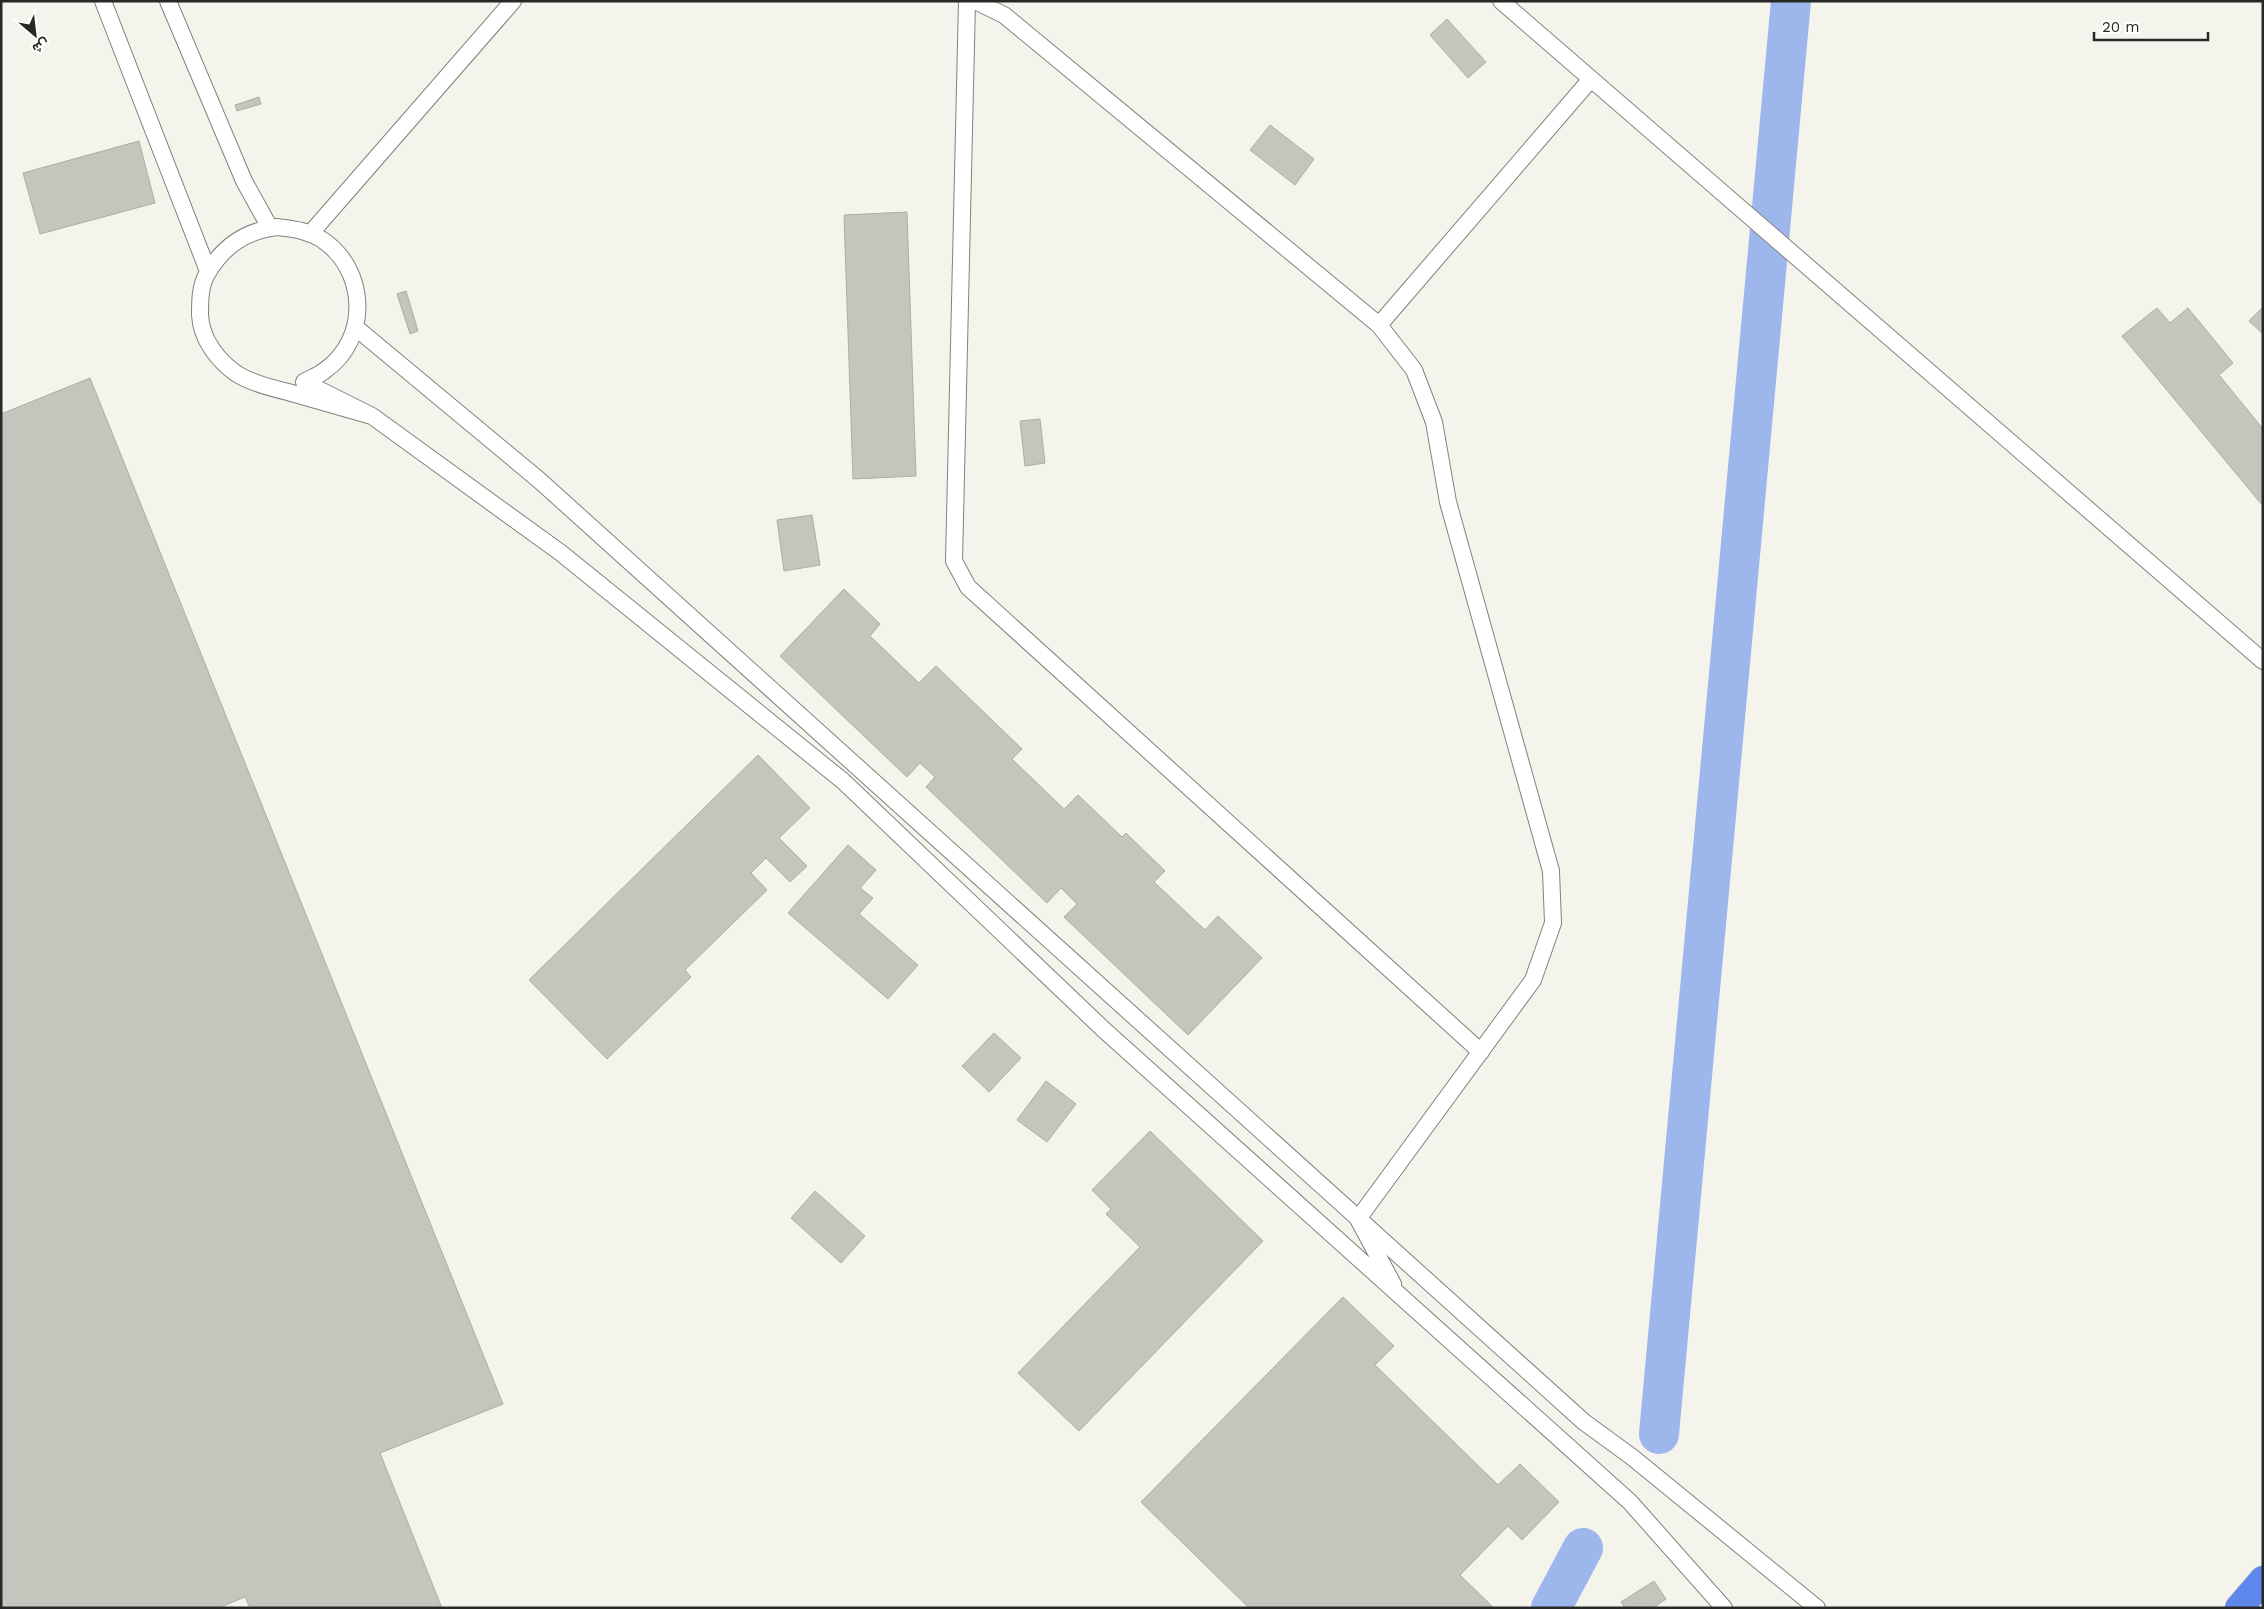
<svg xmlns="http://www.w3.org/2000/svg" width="2264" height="1609" viewBox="0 0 2264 1609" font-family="'Work Sans',Vazirmatn,sans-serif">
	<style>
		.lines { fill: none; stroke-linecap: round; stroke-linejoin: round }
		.canal { stroke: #9db6eb; stroke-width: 40 }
		.building { fill: #c5c5be; stroke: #acada6 }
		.lane-casing { stroke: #82827c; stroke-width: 18 }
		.highway-casing { stroke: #d0d0cf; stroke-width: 29 }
		.lane { stroke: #fff; stroke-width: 16 }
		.highway { stroke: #5e88ec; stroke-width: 28 }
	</style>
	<rect width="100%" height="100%" fill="#f4f4ed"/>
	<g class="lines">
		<!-- canal -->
		<path class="canal" d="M1659 1434 1791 1
			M1551 1608 1583 1548"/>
	</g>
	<!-- building -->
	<path class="building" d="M1447 19 1486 62 1468 78 1430 35Z
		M259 97 261 104 237 111 235 105Z
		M1270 125 1314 159 1295 185 1250 150Z
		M139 141 155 203 40 234 23 173Z
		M907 212 916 476 853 479 844 215Z
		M406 291 418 331 410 334 397 294Z
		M2263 307V334L2249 321Z
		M2157 308 2170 323 2188 308 2233 363 2219 375 2263 429V506L2122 336Z
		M90 378 503 1404 380 1453 442 1608H250L245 1597 218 1608H1V414Z
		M1040 419 1045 463 1025 466 1020 421Z
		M812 515 820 565 784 571 777 520Z
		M844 589 880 624 870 636 919 683 936 666 1022 749 1012 759 1064 809 1078 795 1122 837 1126 833 1165 871 1154 882 1205 930 1218 916 1262 958 1188 1035 1064 917 1077 904 1061 888 1047 903 926 787 935 777 920 763 907 777 780 656Z
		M758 755 810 808 779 838 807 866 790 882 766 858 751 873 767 890 685 970 691 977 607 1059 529 980Z
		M848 845 876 870 860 888 873 898 859 914 918 965 888 999 788 913Z
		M994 1033 1021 1058 989 1092 962 1066Z
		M1046 1081 1076 1104 1047 1142 1017 1120Z
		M1150 1131 1263 1241 1079 1431 1018 1373 1140 1247 1106 1214 1111 1209 1092 1190Z
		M815 1191 865 1236 841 1263 791 1218Z
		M1343 1297 1394 1346 1375 1365 1498 1485 1520 1464 1559 1502 1522 1540 1508 1526 1460 1575 1494 1608H1249L1141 1502Z
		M1654 1581 1666 1599 1653 1608H1625L1621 1602Z"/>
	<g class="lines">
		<!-- lane casing -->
		<g class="lane-casing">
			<path id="lane" d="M103 1 208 271
				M168 1 244 181 270 228
				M967 1 954 561 968 587 1481 1052
				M975 1 1004 15 1379 325 1414 370 1434 422 1448 502 1551 871 1553 923 1533 980 1358 1219 1393 1284
				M1501 1 2263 661
				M277 227C292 229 307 230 321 239 367 268 371 339 324 371 318 376 310 378 304 382L372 416C344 408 316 400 288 392 271 388 251 383 237 374 218 361 201 339 200 315 200 301 200 286 207 274 223 246 245 231 277 227Z
				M310 234 513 1
				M1379 325 1591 79
				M355 327 539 480 1584 1422 1632 1457 1817 1608
				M372 416 561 553 843 781 1103 1029 1630 1502 1724 1608"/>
		</g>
		<!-- highway casing -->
		<g class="highway-casing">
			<path id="highway" d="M2239 1608 2263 1580"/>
		</g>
		<!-- lane -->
		<use href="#lane" class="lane"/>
		<!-- highway -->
		<use href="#highway" class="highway"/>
	</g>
	<!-- border -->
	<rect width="2264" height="1609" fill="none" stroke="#282826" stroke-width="5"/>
	<!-- north arrow -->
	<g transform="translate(35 35) rotate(152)" stroke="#fffffe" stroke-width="4" paint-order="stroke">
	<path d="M0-4L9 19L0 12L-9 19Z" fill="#282826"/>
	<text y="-8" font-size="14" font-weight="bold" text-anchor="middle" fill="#282826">ش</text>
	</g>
	<!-- scale -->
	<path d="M2094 32v8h114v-8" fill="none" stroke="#282826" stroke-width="2.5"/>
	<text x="2102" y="32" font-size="15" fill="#282826" stroke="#fffffe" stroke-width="4" paint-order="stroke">20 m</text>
</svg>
